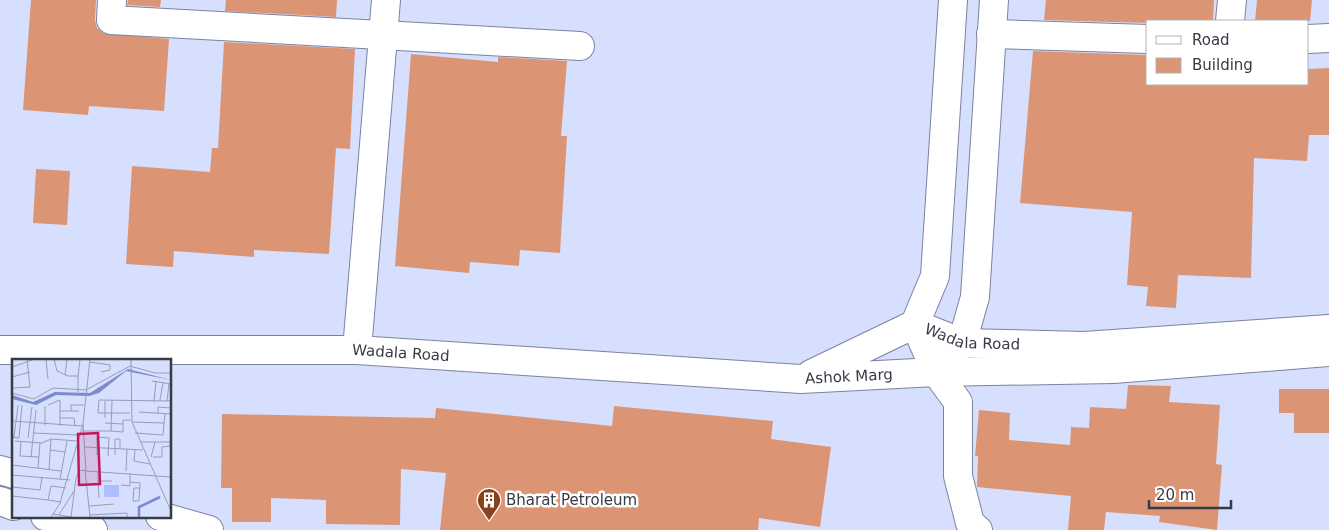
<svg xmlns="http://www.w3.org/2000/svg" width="1329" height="530" viewBox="0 0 1329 530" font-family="'DejaVu Sans',sans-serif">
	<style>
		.building { fill: #dc9574 }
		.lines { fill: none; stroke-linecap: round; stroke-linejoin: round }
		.minor-casing { stroke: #7b839e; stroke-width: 30 }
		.major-casing { stroke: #7b839e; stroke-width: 30 }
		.minor { stroke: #fff; stroke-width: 28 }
		.major { stroke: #fff; stroke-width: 28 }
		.labels { text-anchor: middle; stroke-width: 5; stroke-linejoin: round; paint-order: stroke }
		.street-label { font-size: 15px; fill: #373b46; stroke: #fff }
		.poi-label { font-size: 15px; fill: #373b46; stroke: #fff; text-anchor: start }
		.inset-river { fill: none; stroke: #7b8bcb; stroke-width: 2.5 }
		.inset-road { fill: none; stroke: #979db4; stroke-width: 1 }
		.view { fill: #c2185b; fill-opacity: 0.15; stroke: #c2185b; stroke-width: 2.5 }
		.inset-edge { fill: none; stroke: #373b46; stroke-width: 2.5 }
	</style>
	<rect width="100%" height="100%" fill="#d7dffe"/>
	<!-- building -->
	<path class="building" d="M31 0H96L95 20 97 28 103 33 169 39 164 111 89 106 88 115 23 110Z
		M128 0H161L160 7 127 5Z
		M226 0H337L336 17 225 11Z
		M1046 0H1214L1213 21H1148V23L1044 20Z
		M1257 0H1312L1310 21H1255Z
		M224 42 355 49 350 149 336 148 329 254 254 250V257L174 251 173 267 126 264 132 166 210 172 212 148H218Z
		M1033 51 1148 55V84H1308V69L1329 68V135H1309L1307 161 1254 158 1251 278 1178 275 1176 308 1146 306 1148 287 1127 285 1132 212 1020 203Z
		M411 54 498 62V57L567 61 561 136H567L560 253 520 250 519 266 470 262 469 273 395 266Z
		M36 169 70 171 67 225 33 223Z
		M1128 385 1171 386 1169 402 1220 405 1216 464 1222 465 1217 530 1159 522 1160 516 1106 512 1104 530H1068L1071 496 977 487 978 456H975L979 410 1010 413 1009 440 1070 445 1071 427 1089 428 1090 407 1126 409Z
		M1279 389H1329V433H1294V413H1279Z
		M614 406 773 421 771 439 831 447 820 527 759 518 758 530H440L446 473 401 469 400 525 326 524V500L271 498V522H232V488H221L222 414 435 418 436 408 612 426Z"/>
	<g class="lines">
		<!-- minor casing -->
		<g class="minor-casing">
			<g id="minor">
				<path d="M112 0 111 20 580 46"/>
				<path d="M1230 21 1232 0"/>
				<path d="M991 34 1148 39"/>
				<path d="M1308 39 1329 38"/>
				<path d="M915 324 936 372 1113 369 1329 352"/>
				<path id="s1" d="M915 324 962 343 1084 346 1329 329"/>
				<path id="s2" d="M0 350H357L801 379 936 372 962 343 975 297 994 0"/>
				<path d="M357 350 386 0"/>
				<path d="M936 372 958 402V476L970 523 978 530"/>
				<path d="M811 374 915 324 935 276 953 0"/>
			</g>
		</g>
		<!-- major casing -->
		<g class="major-casing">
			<path id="major" d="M0 470 14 474
				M0 501 14 506
				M45 516 93 530
				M160 516 209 530"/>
		</g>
		<!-- minor -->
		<use href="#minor" class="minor"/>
		<!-- major -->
		<use href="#major" class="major"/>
	</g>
	<!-- icons -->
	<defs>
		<g id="building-pin" transform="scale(1.25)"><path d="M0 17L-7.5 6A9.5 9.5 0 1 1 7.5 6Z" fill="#89421e" stroke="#fff"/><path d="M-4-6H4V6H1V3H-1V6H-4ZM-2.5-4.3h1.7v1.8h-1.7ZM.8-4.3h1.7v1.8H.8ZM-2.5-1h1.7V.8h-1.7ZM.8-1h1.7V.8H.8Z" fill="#fff"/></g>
	</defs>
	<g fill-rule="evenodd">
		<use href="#building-pin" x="489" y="500"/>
	</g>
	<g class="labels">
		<!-- street labels -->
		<g class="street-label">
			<text dy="5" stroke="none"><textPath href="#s1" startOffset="60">Wadala Road</textPath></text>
			<text dy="5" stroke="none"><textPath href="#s2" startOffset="401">Wadala Road</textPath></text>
			<text dy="5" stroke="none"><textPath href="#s2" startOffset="850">Ashok Marg</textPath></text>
		</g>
		<!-- poi labels -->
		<g class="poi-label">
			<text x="506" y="505">Bharat Petroleum</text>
		</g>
	</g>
	<!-- overview -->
	<g transform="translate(12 359)">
		<rect width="159" height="159" fill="#d7dffe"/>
		<path d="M92 126H107V138H92Z" fill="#aebfff"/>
		<path d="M116 10 159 21 114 12 87 34 77 37 44 36 24 46 0 40V36L21 43 43 33 78 34Z" fill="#7b8bcb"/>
		<path class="inset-river" d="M127 158V148L148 138"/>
		<path class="inset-road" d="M34 0 36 20M42 0 45 12 56 17H66V33M119 0 120 63 159 152M78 3 98 6V11L89 13M0 8 23 0M53 16 55 0M66 17 68 0M0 18 18 13M140 22 159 25M0 29 18 28 15 0M0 34 22 40 41 29 74 31 118 7 143 14H159M148 41 151 24M155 42 157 25M142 43 144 22M36 46 48 41V67M48 52H67M59 52V46H72M127 53 159 55M118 54H86L87 41 159 42M146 54V48L159 49M0 59 1 44M48 59H62L63 67M93 59V42M0 62 70 67M120 63 152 64 153 55M93 64 111 65M71 65 74 112 159 118V128M33 66V47M70 72H99L100 41M99 72 111 73V61H119M21 74 66 76M123 74 151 76 152 64M0 78 7 79 10 46M2 78 6 46M16 79 20 48M3 82 30 84 39 80M9 82 8 97 27 98M128 83H158L159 72M73 88 131 91M38 91 53 93M123 91 122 102 138 105M85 96V78L97 79 96 97M103 96V80H108V90M19 98 24 51M139 98 143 83M141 98H150V88L158 87V83M0 106 49 112M26 109 28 84M37 110 39 80 65 82M73 111 78 158M86 112V122H100M114 112 115 90M0 116 58 121M48 120 55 82M86 122 87 139M118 123 128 124 127 142H121L122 129H128M109 126 118 127V114M0 128 28 131 30 118M0 137 36 141M49 143 36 141 39 127 54 129M48 144 71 65 78 0M77 147 102 145M41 155 59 158 64 119 67 112 73 111M47 156 62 132M78 156 115 154V158M39 158 49 143"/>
		<path class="view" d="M86 74 88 125 67 126 66 75Z"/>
		<rect width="159" height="159" class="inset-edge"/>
	</g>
	<!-- legend -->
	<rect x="1146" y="20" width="162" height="65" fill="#ffffff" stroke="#afb1b5"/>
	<rect x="1156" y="36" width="25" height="8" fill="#ffffff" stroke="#afb1b5"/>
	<text x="1192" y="45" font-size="15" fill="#373b46">Road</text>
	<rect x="1156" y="58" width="25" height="15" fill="#dc9574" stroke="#afb1b5"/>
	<text x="1192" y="70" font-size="15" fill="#373b46">Building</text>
	<!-- scale -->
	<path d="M1149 500v8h82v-8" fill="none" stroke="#373b46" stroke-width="2.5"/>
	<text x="1156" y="500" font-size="15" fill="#373b46" stroke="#ffffff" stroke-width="4" paint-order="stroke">20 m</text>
</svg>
